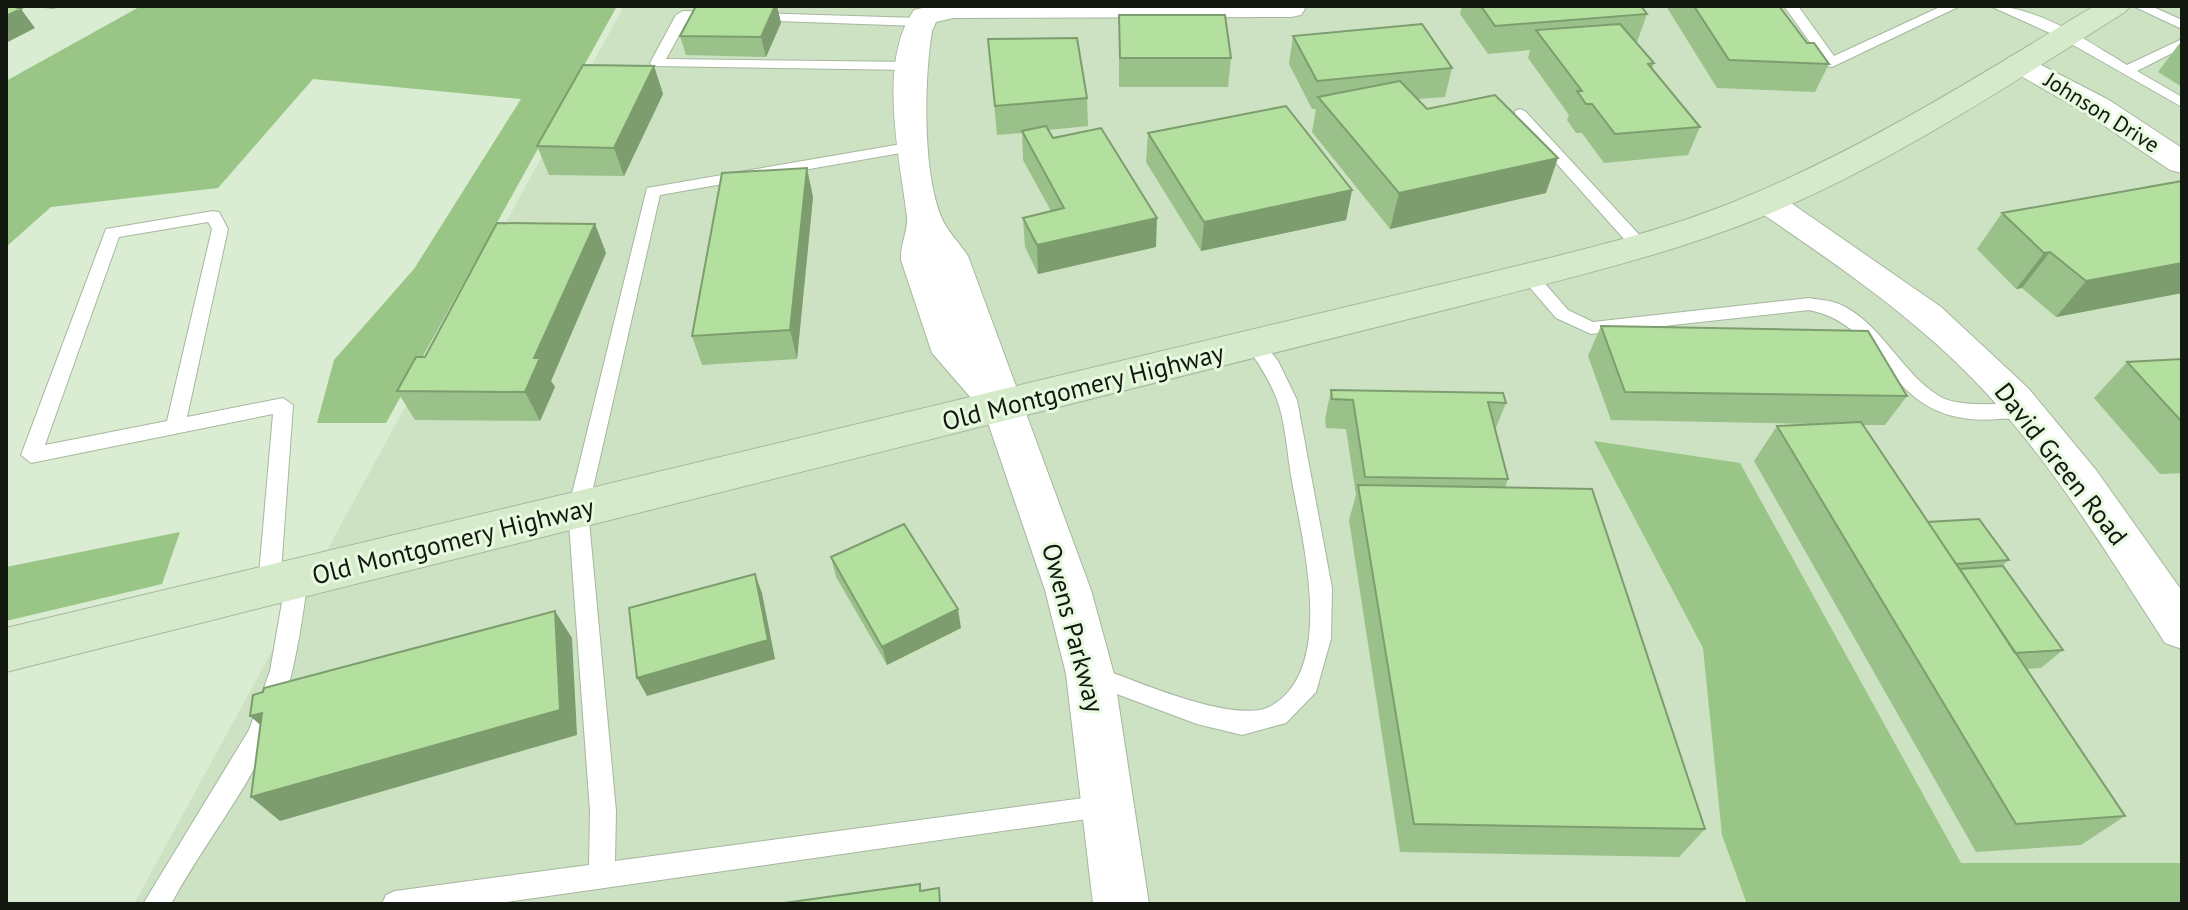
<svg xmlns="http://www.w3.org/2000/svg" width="2188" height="910" viewBox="0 0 2188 910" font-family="'PT Sans',sans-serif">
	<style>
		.built { fill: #cce2c2 }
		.forest { fill: #99c586 }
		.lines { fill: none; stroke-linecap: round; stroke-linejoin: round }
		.lane-casing { stroke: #a6b79f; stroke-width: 2 }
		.street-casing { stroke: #a6b79f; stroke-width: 2 }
		.secondary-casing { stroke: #a6b79f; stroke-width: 2 }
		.lane { fill: #fff; fill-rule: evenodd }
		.street { fill: #fff; fill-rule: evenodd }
		.secondary { fill: #d4eaca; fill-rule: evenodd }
		.wall { fill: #9ac189 }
		.shaded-wall { fill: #7d9d6f }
		.building { fill: #b3e09f; stroke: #7d9d6f; stroke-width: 2 }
		.labels { text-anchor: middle; stroke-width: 6; stroke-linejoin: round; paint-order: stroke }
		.far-street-label { font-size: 22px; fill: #12180f; stroke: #e7f9df }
		.street-label { font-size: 26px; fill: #12180f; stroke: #e7f9df }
	</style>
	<rect width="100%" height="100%" fill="#daecd2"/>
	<!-- built -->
	<path class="built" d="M624 6H2182V904H134Z"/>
	<!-- forest -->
	<path class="forest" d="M141 6H617L386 423H317L334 360 414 269 521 99 313 79 218 188 51 207 6 247V81Z
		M1594 441 1740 463 1961 863H2182V904H1747L1722 835 1703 648Z
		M180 532 162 584 6 621V567Z"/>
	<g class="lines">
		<!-- lane casing -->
		<g class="lane-casing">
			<path id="lane" d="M1784 6H1798L1834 56 1942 6H1960L1832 67 1827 66Z
				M1990 6C2038 6 2087 41 2127 65L2182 39V48L2137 71 2182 97V107L2061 38Z
				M2133 6H2151L2182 20V29Z
				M683 11 715 12 722 16 715 20 688 19 666 59 913 62 920 66 913 70 652 66 650 63 676 15Z
				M755 13 919 18 926 22 919 26 750 20V14Z
				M1520 109 1525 111 1645 241V249H1633L1515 117V111Z
				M913 142 918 144V150L660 195 588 510 616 811 615 861 1106 795 1115 799 1119 807 1115 815 492 904H382L386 895 395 891 589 865 590 811 568 510 647 188Z
				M213 211 219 212 228 229 187 417 283 398 293 405 280 586 277 592 269 595 261 592 258 586 273 414 31 463 21 455 106 229ZM208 222 212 229 167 421 45 445 119 237Z
				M1528 269 1534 271 1568 310 1593 322 1809 298C1819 300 1830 300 1839 304 1881 322 1901 373 1939 396 1964 412 2025 397 2034 410 2027 420 2011 418 1999 419 1884 429 1892 326 1809 310L1591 334 1556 318 1519 275Z
				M1255 338 1261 339 1278 361 1297 400 1332 588 1331 639 1316 692 1286 723 1242 735 1197 724 1082 681 1078 674 1082 667 1090 664C1129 678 1235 726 1271 706 1337 669 1302 540 1292 481 1287 455 1286 422 1276 397 1268 377 1257 362 1246 344Z
				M297 570 305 573 308 579C300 634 293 689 269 740 242 798 201 848 171 904H143L249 730 270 671 286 579 289 573Z"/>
		</g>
		<!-- street casing -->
		<g class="street-casing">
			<path id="street" d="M931 6H1303L1305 9 1301 15 1291 17 953 18 936 22 932 31C924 80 922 176 943 221 949 233 960 244 968 256L1091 590 1114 674 1149 904H1093L1066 674 1045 590 983 408 978 406 932 353 901 260C900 245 908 231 907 217 900 158 877 63 914 10Z
				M2020 54 2109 100 2182 148V173L2170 170 2087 114 2009 69 2005 63 2009 57Z
				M1766 191 1778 194 1941 307 2028 388 2096 470 2182 591V649L2165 643C2106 552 2048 455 1971 377 1906 311 1830 260 1754 208L1749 201 1754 194Z"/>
		</g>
		<!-- secondary casing -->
		<g class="secondary-casing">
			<path id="secondary" d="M2094 6H2130L2125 12C2007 86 1889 165 1759 218 1670 254 1576 276 1484 300L6 672V628L1484 274C1569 253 1655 234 1736 201 1862 150 1978 76 2094 6Z"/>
		</g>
		<!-- lane -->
		<use href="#lane" class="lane"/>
		<!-- street -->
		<use href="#street" class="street"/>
		<!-- secondary -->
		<use href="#secondary" class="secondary"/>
	</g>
	<!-- wall -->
	<path class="wall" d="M26 6H59L54 9Z
		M696 6H777L781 23 766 57 686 55 680 36Z
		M1462 6H1641L1647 14 1637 42H1636L1654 63 1652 69 1700 127 1688 155 1604 163 1582 133H1576L1567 120 1569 115 1528 58 1530 50 1488 54 1460 14Z
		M1666 6H1779L1807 43 1829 64 1815 92 1717 88Z
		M1119 15 1231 58 1228 87H1119Z
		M1293 36 1452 68 1445 97 1418 99 1427 109 1546 193 1390 229 1312 132 1316 109H1312L1289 64Z
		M988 39 1087 98 1088 126 1048 130 1053 138 1156 247 1038 274 1025 247 1023 218 1051 211 1023 160 1022 133 997 135Z
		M2179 44H2182V87L2158 72Z
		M654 66 663 94 624 176 549 175 537 146Z
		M1148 133 1352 190 1346 220 1201 251 1146 162Z
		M2182 181V293L2056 317 2022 288 2016 289 1977 249 2002 213Z
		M813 197 797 359 702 365 692 336Z
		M595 224 606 253 551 381 555 387 540 421 415 420 397 391 425 357Z
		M1601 326 1907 396 1885 425H1863L1928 522 2009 560 2002 566 2063 650 2041 668 2026 669 2125 816 2081 845 1976 852 1754 461 1777 426 1812 424 1611 420 1588 356Z
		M2182 359V473L2160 474 2094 398 2127 362Z
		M1331 390 1506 403 1495 430 1508 479 1505 488 1705 829 1679 857 1400 852 1349 520 1356 495 1346 429 1326 428 1325 419Z
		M831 557 961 628 887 665 836 577Z"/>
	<!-- shaded-wall -->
	<path class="shaded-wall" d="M775 6H777L781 23 766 57 761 37Z
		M21 9 35 28 6 43V16Z
		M654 66 663 94 624 176 614 148Z
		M1558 158 1546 193 1390 229 1399 193Z
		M807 168 813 197 797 359 790 330Z
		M1352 190 1346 220 1201 251 1204 222Z
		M1157 218 1156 247 1038 274 1037 245Z
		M595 224 606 253 551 381 555 387 540 421 525 392 534 358Z
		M2050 252 2022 288 2016 289 2044 253Z
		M2182 263V293L2056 317 2086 281Z
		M755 574 762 593 775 659 647 696 637 678Z
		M958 609 961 628 887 665 882 647Z
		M555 611 572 638 577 735 280 821 251 797Z
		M262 713 278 741 250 716Z"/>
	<!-- building -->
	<path class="building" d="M6 6H12L21 9 6 16Z
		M696 6H775L761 37 680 36Z
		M1481 6H1641L1647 14 1495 26Z
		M1694 6H1779L1807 43H1814L1829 64 1729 60Z
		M1119 15H1225L1231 58H1120Z
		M1422 24 1452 68 1317 81 1293 36Z
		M1620 24 1654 63 1648 64 1700 127 1615 134 1592 104H1586L1577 91H1582L1536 30Z
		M1077 38 1087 98 995 106 988 39Z
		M583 65 654 66 614 148 537 146Z
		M1400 81 1427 109 1495 95 1558 158 1399 193 1318 97Z
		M1286 106 1352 190 1204 222 1148 133Z
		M1046 126 1053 138 1101 128 1157 218 1037 245 1023 218 1064 208 1022 131Z
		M807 168 790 330 692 336 722 173Z
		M2182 181V263L2086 281 2050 252 2044 253 2002 213Z
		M497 223 595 224 534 358H540L525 392 397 391 416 357H425Z
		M1601 326 1868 331 1907 396 1625 392Z
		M2182 359V422L2127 362Z
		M1331 390 1503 393 1506 403 1488 402 1508 479 1365 477 1353 400 1332 399Z
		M1861 422 2125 816 2016 824 1777 426Z
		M1358 485 1592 489 1705 829 1414 824Z
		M1979 519 2009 560 1956 564 1928 522Z
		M904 524 958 609 882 647 831 557Z
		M2003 566 2063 650 2015 653 1960 569Z
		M755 574 768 640 637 678 629 608Z
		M555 611 560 710 251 797 262 713 250 716 253 695 263 692 264 688Z
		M920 884V891L939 888 940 904H777Z"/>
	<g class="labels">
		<!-- far-street labels -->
		<g class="far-street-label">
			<text transform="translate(2102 112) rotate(32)" y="8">Johnson Drive</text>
		</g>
		<!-- street labels -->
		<g class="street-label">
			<text transform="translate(1083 387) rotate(-14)" y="9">Old Montgomery Highway</text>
			<text transform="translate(2061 464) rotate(52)" y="9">David Green Road</text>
			<text transform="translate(453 541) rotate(-14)" y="9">Old Montgomery Highway</text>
			<text transform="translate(1073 628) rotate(75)" y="9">Owens Parkway</text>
		</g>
	</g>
	<!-- border -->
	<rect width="2188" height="910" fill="none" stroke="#12180f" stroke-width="16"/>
</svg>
